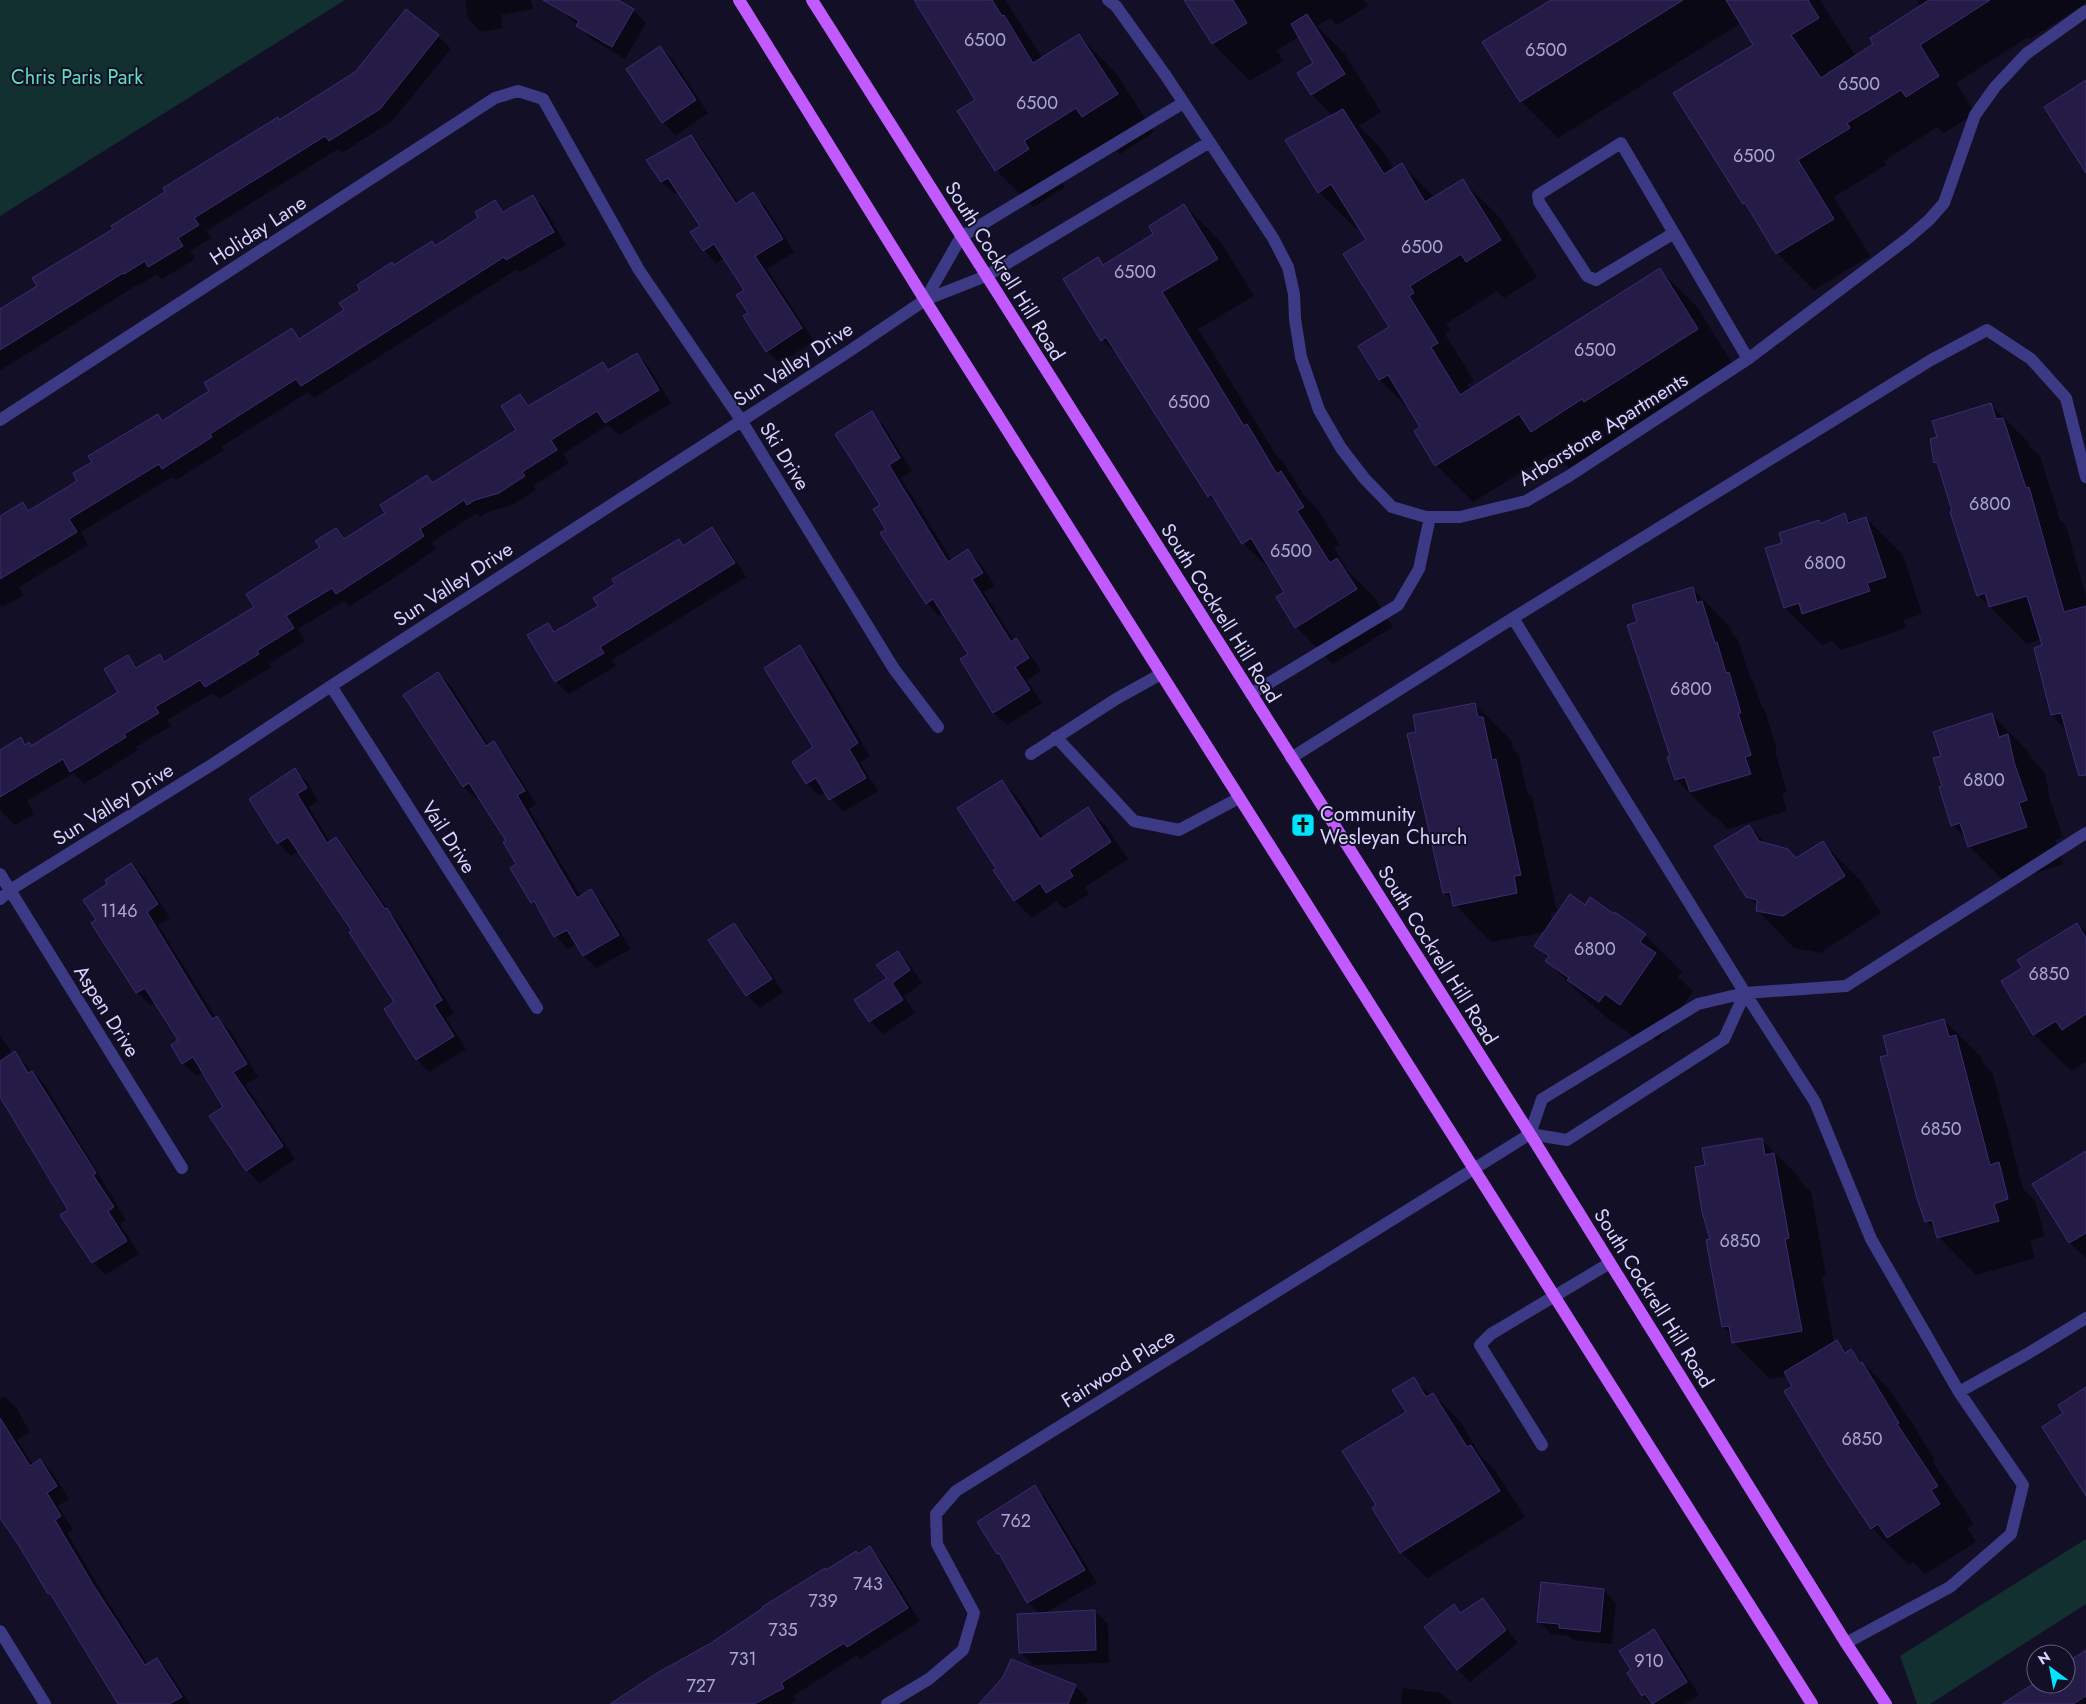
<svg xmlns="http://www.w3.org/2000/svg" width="2086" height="1704" viewBox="0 0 2086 1704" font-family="Jost,sans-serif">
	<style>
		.green { fill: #12302f }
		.shadow { fill: #0007; fill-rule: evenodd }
		.building { fill: #241b47; stroke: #3b2d73 }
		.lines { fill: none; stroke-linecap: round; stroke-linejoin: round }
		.minor { stroke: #3d3a85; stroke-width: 12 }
		.major { stroke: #c25bff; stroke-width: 12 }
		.labels { text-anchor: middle; stroke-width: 4; stroke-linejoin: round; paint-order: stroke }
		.number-label { font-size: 18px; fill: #aca6d1 }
		.park-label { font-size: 20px; fill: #5fe0c0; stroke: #130f26 }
		.street-label { font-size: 20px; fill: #d9d4ff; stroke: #130f26 }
		.poi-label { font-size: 20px; fill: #d9d4ff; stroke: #130f26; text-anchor: start }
	</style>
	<rect width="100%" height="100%" fill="#130f26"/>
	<!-- green -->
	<path class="green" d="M0 0H345L0 216Z
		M2086 1539V1604L1930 1704H1917L1900 1656Z"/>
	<!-- shadow -->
	<path class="shadow" d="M465 0H531L533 9 501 15 503 28 481 32 468 19Z
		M565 0H616L633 10 646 23 625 59 590 38 578 24 573 21 560 9Z
		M912 0H1005L1043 59 1079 36 1116 73 1154 132 1120 154 1112 146 1060 179 1065 187 1033 207 996 170 977 100 921 9Z
		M1186 0H1364L1368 6 1337 25 1330 18 1317 26 1344 53 1381 112 1359 126 1380 147 1394 169 1401 164 1435 198 1463 181 1500 218 1537 277 1504 298 1497 291 1446 324 1450 330 1445 334 1474 381 1467 385 1471 390 1660 270 1697 307 1734 366 1569 468 1553 453 1473 502 1436 465 1422 428 1412 412 1380 380 1360 346 1391 328 1367 241 1359 227 1356 229 1319 192 1333 116 1312 95 1299 73 1314 63 1300 36 1277 50 1283 61 1250 81 1213 44Z
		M1551 0H1820L1856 57 1875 45 1921 7 1917 0H2086V3L2030 39 2028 37 1956 83 1975 113 1944 133 1937 127 1884 161 1886 165 1834 197 1870 256 1814 290 1777 253 1753 213 1744 204 1755 45 1741 23 1558 138 1521 101 1484 42ZM1839 65 1840 67 1829 75 1827 72Z
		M438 36 451 49 392 121 342 153 338 149 206 231 211 238 190 251 195 259 162 279 157 274 138 286 137 285 1 370 0 368V310L39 286 115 229 277 118 280 121Z
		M660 48 673 60 708 113 676 135 663 122 627 70Z
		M690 136 703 149 738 203 753 194 766 207 794 252 767 269 814 341 780 363 767 351 749 313 745 291 725 258 716 263 704 250 701 226 678 192 675 194 662 182 648 160Z
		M533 196 545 209 566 245 520 272 517 269 314 398 308 392 221 447 224 450 176 480 172 477 81 532 88 545 19 587 23 595 3 607 0 605V517L23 504 30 511 79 481 94 462 157 416 164 422 211 391 292 330 301 339 345 310 394 266 432 243 436 247 480 219 495 201 506 212Z
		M1184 205 1221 242 1254 296 1198 329 1276 455 1284 463 1303 494 1318 510 1340 545 1334 548 1347 570 1374 597 1393 627 1333 664 1296 627 1286 592 1275 575 1243 543 1223 510 1209 496 1121 358 1102 340 1098 259 1105 266 1155 234Z
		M637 354 649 367 671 403 619 435 608 425 563 454 569 463 534 485 536 490 512 505 488 512 480 517 477 513 432 542 436 549 403 572 350 606 344 601 298 629 305 641 269 664 271 667 219 699 213 693 167 720 171 726 136 747 138 750 84 784 73 773 27 801 34 814 15 825 2 812 0 809V751L21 739 32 747 120 692 128 657 139 668 160 655 166 662 256 607 322 548 336 529 346 539 387 514 427 476 433 483 517 430 520 396 530 406 603 364 610 371Z
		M1991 405 2028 442 2029 446 2040 456 2060 520 2066 526 2086 597V753L2052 715 2036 649 2043 646 2041 639 2027 644 1978 595 1940 467 1935 463 1931 440 1938 438Z
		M871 413 884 426 912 471 901 478 952 561 968 551 981 564 995 586 984 592 1014 641 1016 640 1029 653 1041 671 1027 680 1042 703 1007 725 994 713 961 660 970 655 943 613 939 616 927 603 888 530 881 506Z
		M1844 515 1852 522 1866 518 1903 555 1922 614 1903 620 1906 628 1841 650 1832 641 1822 645 1785 608 1784 544 1819 521 1822 524Z
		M711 529 724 542 746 577 612 660 616 666 569 694 556 682 529 636 548 624 556 632 600 607 679 541 684 546Z
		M1692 588 1729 626 1732 633 1738 640 1750 678 1753 681 1762 707 1765 711 1777 750 1775 751 1787 792 1782 794 1787 811 1728 829 1715 816 1713 817 1676 779 1639 622Z
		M800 647 813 660 870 756 860 762 878 791 843 812 826 792 819 796 807 783 815 748Z
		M438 673 451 686 489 746 494 743 506 756 536 804 529 809 581 897 590 891 603 904 631 949 596 968 584 956 577 944 568 949 555 936 540 911 532 902 507 841 480 797 477 799 464 787 404 695Z
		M1474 704 1512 741 1513 749 1519 755 1527 792 1532 797 1557 912 1551 913 1552 921 1585 906 1645 935 1682 972 1678 977 1693 991 1658 1041 1642 1031 1637 1039 1606 1017 1584 998 1547 961 1549 959 1535 945 1545 932 1491 942 1444 893 1418 733Z
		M1991 714 2028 751 2031 758 2045 773 2050 800 2063 837 2055 840 2063 864 2006 883 1969 846 1966 839 1953 825 1944 787 1942 757Z
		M294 770 307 782 318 801 309 807 330 842 336 839 348 851 390 913 399 922 454 1013 446 1018 466 1049 429 1072 417 1059 396 1003 354 931 299 851 291 856 278 843Z
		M1002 781 1019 799 1044 838 1088 809 1106 826 1128 859 1085 887 1089 894 1065 909 1056 901 1032 918 1014 900 998 869Z
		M1749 826 1767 844 1796 859 1823 843 1860 880 1881 913 1820 953 1794 948 1757 910V906L1747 896Z
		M131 865 144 877 170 918 158 925 216 1018 230 1030 258 1077 245 1085 295 1159 260 1183 247 1170 225 1108 203 1072 196 1076 183 1063 179 1041 155 1002 150 1005 137 992 93 924 97 920 109 885Z
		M734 924 746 937 783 992 760 1008 747 995Z
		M2077 924 2084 930 2086 929V1062L2071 1071 2034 1034 2024 968Z
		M898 952 910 965 922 983 904 996 915 1013 883 1034 870 1021 889 978Z
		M1944 1020 1981 1057 1983 1063 1993 1074 2023 1189 2035 1201 2045 1236 2030 1241 2035 1258 1976 1275 1939 1237 1937 1232 1926 1221 1889 1056Z
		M0 1035 13 1054 15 1053 45 1085 126 1220 120 1224 139 1254 105 1275 93 1262 69 1210 0 1096Z
		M1762 1140 1799 1177 1800 1181 1811 1192 1826 1275 1822 1276 1834 1343 1837 1341 1848 1353 1851 1351 1888 1388 1913 1424 1935 1461 1933 1462 1974 1524 1967 1528 1976 1542 1925 1574 1913 1562 1909 1565 1872 1528 1788 1376 1770 1379 1733 1342 1732 1336 1723 1327 1712 1240 1706 1166Z
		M2086 1152V1258L2070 1243 2034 1184Z
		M1413 1379 1431 1396 1433 1395 1459 1420 1481 1456 1496 1472 1525 1517 1427 1578 1401 1552 1374 1508 1378 1505 1407 1412Z
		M4 1396 17 1409 30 1432 17 1440 33 1465 40 1460 53 1473 69 1499 58 1506 73 1530 67 1533 105 1597 148 1665 157 1660 169 1672 190 1704H120L112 1689 0 1516V1399Z
		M1035 1487 1047 1500 1097 1583 1043 1614 1095 1611 1108 1624 1109 1663 1033 1665 1020 1652 1039 1614 1028 1602 1003 1559 978 1522Z
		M870 1548 882 1561 920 1621 860 1659 857 1655 793 1696 796 1701 790 1704H611L711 1644 826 1571Z
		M1603 1590 1616 1603 1612 1644 1573 1640 1569 1636 1551 1634 1539 1621Z
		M1483 1600 1495 1613 1518 1643 1470 1682 1458 1670 1426 1627 1454 1606 1462 1614Z
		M1654 1631 1666 1643 1699 1695 1685 1704H1651L1642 1695 1632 1671Z
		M2086 1652V1704H2004L2036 1684H2066V1664Z
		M1075 1686 1088 1699 1086 1704H1004Z
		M1403 1688 1441 1693 1453 1704H1401Z"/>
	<!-- building -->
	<path class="building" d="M543 0H618L634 9 612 47 576 26 579 21Z
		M914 0H992L1002 16 1004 15 1033 63 1079 34 1118 94 1082 117 1076 108 1024 141 1029 149 995 171 957 111 975 100Z
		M1184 0H1233L1247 23 1212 44Z
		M1551 0H1683L1520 102 1482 42Z
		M1726 0H1808L1819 18 1791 35 1821 78 1873 44 1870 38 1929 0H1990L1920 45 1939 76 1906 97 1901 90 1847 123 1850 128 1798 160 1834 219 1776 254 1745 203 1743 204 1673 93 1753 45Z
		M406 9 439 35 380 109 329 141 325 136 194 218 199 225 178 238 183 246 148 267 145 261 124 274 123 273 0 350V309L37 286 32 278 113 229 111 226 165 192 163 188 278 117 279 120 355 72Z
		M1307 14 1345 74 1311 95 1297 73 1313 63 1291 24Z
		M660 46 696 100 662 123 626 69Z
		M2086 80V173L2044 107Z
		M1343 109 1384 174 1402 163 1425 202 1463 179 1501 240 1466 262 1461 254 1410 286 1414 293 1409 296 1438 343 1431 347 1460 395 1660 268 1698 329 1584 402 1582 399 1531 432 1519 414 1435 466 1414 431 1420 427 1388 375 1379 380 1358 346 1389 327 1343 254 1366 240 1331 184 1318 193 1285 140Z
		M691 135 736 204 753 192 783 239 755 256 802 328 766 352 743 316 748 313 736 295 744 290 714 244 703 251 690 232 700 226 668 178 661 182 646 160Z
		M533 195 554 232 506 260 504 257 301 386 296 379 210 434 212 437 162 469 159 464 69 519 77 532 0 579V516L23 502 28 511 77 481 73 473 92 462 88 456 158 414 162 421 209 391 204 383 292 328 299 339 344 310 339 303 360 290 357 285 392 262 394 265 432 241 435 246 478 218 475 212 495 200 503 212Z
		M1184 204 1218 259 1162 292 1244 426 1247 424 1277 474 1281 471 1304 507 1297 511 1330 563 1337 558 1357 589 1295 628 1276 597 1284 592 1251 538 1242 544 1211 494 1208 497 1106 337 1101 341 1063 279 1098 257 1103 265 1153 234 1149 226Z
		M637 353 659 390 605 423 597 411 551 440 557 450 522 472 525 476 499 493 475 500 467 505 464 500 420 529 424 536 390 559 336 594 332 588 286 616 294 628 257 651 259 654 205 687 200 680 155 707 159 713 124 734 126 737 70 772 63 759 0 797V750L21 737 25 745 29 742 31 746 118 692 104 669 128 655 136 668 160 654 164 662 254 607 246 594 320 547 315 541 336 528 344 539 385 513 380 505 427 475 432 483 516 430 501 406 520 394 528 406 603 362 608 370Z
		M1991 403 1996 419 2003 418 2026 488 2029 487 2064 612 2086 606V775L2079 776 2061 713 2051 715 2034 648 2042 645 2027 596 1989 607 1985 593 1977 596 1950 512 1952 511 1937 462 1934 463 1930 439 1937 437 1932 421Z
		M872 411 900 458 889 465 948 562 968 549 983 573 972 579 1011 642 1016 638 1029 658 1015 667 1030 690 993 713 960 659 968 654 933 599 926 604 880 533 886 530 873 509 880 505 835 434Z
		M1845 513 1848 523 1866 517 1886 577 1867 583 1870 591 1802 614 1799 603 1784 608 1765 548 1782 543 1779 533 1819 520 1820 524Z
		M712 527 735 563 600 647 604 653 555 682 527 635 548 623 554 632 598 606 593 598 615 584 612 579 679 539 683 546Z
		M1693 587 1697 603 1702 601 1715 643 1717 642 1726 673 1729 672 1741 713H1738L1751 755 1745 757 1751 774 1690 792 1685 777 1675 780 1667 757 1670 756 1627 625 1637 622 1632 605Z
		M800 645 858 743 849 749 866 778 829 800 816 778 806 784 792 762 813 747 764 668Z
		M438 672 486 746 494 741 525 791 517 795 577 898 591 889 619 935 583 956 567 930 554 937 534 901 531 903 510 868 516 864 503 842 506 841 469 783 463 787 403 695Z
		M1475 703 1478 717H1483L1492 760 1496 759 1521 875 1514 876 1517 893 1453 906 1450 892 1443 893 1407 734 1416 732 1413 715Z
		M1992 713 1999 737 2008 734 2014 762 2027 800 2019 803 2027 827 1968 847 1960 823 1951 826 1939 787 1942 786 1933 758 1941 756 1933 732Z
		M295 768 307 788 297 794 327 843 336 837 385 909 387 908 442 1000 434 1005 454 1036 416 1060 384 1009 394 1002 349 932 352 931 288 837 277 844 249 799Z
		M1002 780 1040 839 1088 807 1111 842 1069 870 1073 876 1046 893 1040 883 1014 901 993 870 996 869 957 808Z
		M1749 825 1759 841 1788 849 1796 858 1823 841 1845 876 1783 916 1756 911 1757 900 1746 897 1714 846Z
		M131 863 158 904 147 912 212 1019 217 1016 247 1064 233 1072 283 1146 246 1171 209 1116 223 1107 193 1057 182 1064 171 1045 178 1040 145 988 136 993 91 923 96 920 83 900 107 884 105 880Z
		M1570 894 1585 905 1590 897 1614 914 1615 912 1646 934 1640 942 1656 953 1620 1005 1605 994 1599 1002 1567 980 1569 978 1545 961 1549 956 1534 946Z
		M734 923 772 979 746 996 708 940Z
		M2077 923 2086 938V1014L2062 1030 2056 1021 2033 1035 2001 981 2022 968 2017 960Z
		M898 951 910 970 892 983 903 1000 869 1022 854 1000 887 978 876 965Z
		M1944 1019 1949 1037 1956 1035 1990 1165 1999 1162 2008 1199 1994 1204 1999 1221 1937 1238 1932 1220 1925 1222 1916 1195 1880 1057 1888 1055 1883 1036Z
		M15 1051 28 1073 32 1071 96 1173 93 1175 114 1207 108 1211 127 1241 92 1263 60 1215 68 1210 0 1097V1061Z
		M1762 1138 1765 1155 1774 1153 1789 1238 1785 1239 1802 1331 1732 1343 1729 1326 1722 1327 1706 1240 1710 1239 1702 1212 1695 1167 1705 1165 1702 1148Z
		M2086 1151V1233L2069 1243 2032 1184Z
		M1837 1340 1845 1353 1851 1349 1860 1363 1862 1362 1899 1423 1897 1424 1938 1486 1931 1490 1940 1504 1887 1538 1878 1524 1871 1529 1829 1466 1784 1391 1792 1386 1784 1372Z
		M1414 1377 1426 1397 1433 1393 1467 1447 1471 1445 1500 1491 1400 1553 1372 1508 1376 1505 1342 1451 1406 1412 1392 1390Z
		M2086 1387V1496L2042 1427 2063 1413 2058 1405Z
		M0 1418 30 1466 40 1459 57 1486 47 1493 61 1516 55 1520 92 1583 145 1665 157 1658 182 1697 169 1704H118L50 1593 48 1594 18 1544 0 1518Z
		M1035 1485 1085 1570 1027 1603 999 1553 997 1554 977 1522Z
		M870 1546 908 1608 847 1647 844 1643 781 1683 784 1688 754 1704H610L657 1673 711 1643 763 1608 762 1607 825 1568 826 1570 856 1551 858 1554Z
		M1541 1582 1604 1589 1600 1632 1559 1628V1624L1537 1622Z
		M1483 1598 1506 1630 1457 1670 1424 1627 1454 1604 1460 1613Z
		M1095 1610 1096 1650 1019 1653 1017 1614Z
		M1654 1629 1687 1682 1652 1704 1645 1694 1642 1696 1627 1673 1631 1670 1619 1651Z
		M2086 1650V1696L2073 1704H2002L2036 1682V1684H2066V1663Z
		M1011 1659 1076 1685 1068 1704H979L1003 1677Z"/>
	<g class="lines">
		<!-- minor -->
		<path class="minor" d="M1108 0 1116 6 1166 76 1273 238 1288 267 1294 294 1295 319 1301 357 1319 410 1341 448 1364 478 1392 507 1426 517H1460L1526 501 1569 476 1748 359 1907 239 1929 220 1944 203 1975 115 1995 87 2026 54 2086 11
			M1674 233 1596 280 1587 276 1539 202 1538 195 1621 143 1748 359
			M925 300 961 237 1183 103
			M0 420 495 98 518 91 543 99 639 270 741 420 894 669 938 727
			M1513 618 1745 993 1815 1102 1871 1239 1959 1392
			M331 686 537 1008
			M1251 694 1398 605 1419 569 1430 517
			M1056 737 1134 821 1179 830 1239 798
			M1031 754 1116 699 1161 674
			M1291 758 1513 618 1931 360 1987 330 2031 359 2066 398 2086 477
			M0 874 182 1168
			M0 899 10 890 213 764 331 686 848 352 925 300 986 276 1208 143
			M1530 1134 1542 1099 1698 1004 1745 993 1846 986 2086 833
			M1530 1134 1567 1140 1724 1039 1745 993
			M1542 1445 1480 1345 1491 1334 1610 1263
			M0 1631 45 1704
			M1846 1643 1950 1587 2011 1534 2023 1485 1959 1392 2027 1354 2086 1318
			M887 1704 929 1679 963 1650 974 1613 937 1544 936 1514 956 1491 1530 1134"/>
		<!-- major -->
		<path class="major" d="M739 0 925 300 1812 1704
			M812 0 1530 1134 1846 1643 1886 1704"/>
	</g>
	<!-- icons -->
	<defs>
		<g id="church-square" transform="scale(1.25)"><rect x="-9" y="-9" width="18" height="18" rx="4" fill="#00e5ff" stroke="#130f26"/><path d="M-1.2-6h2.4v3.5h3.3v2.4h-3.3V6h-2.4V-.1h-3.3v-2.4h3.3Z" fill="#111"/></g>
	</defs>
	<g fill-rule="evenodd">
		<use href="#church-square" x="1303" y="825"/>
	</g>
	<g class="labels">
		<!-- number labels -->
		<g class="number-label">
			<text x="985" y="46">6500</text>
			<text x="1546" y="56">6500</text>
			<text x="1859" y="90">6500</text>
			<text x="1037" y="109">6500</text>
			<text x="1754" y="162">6500</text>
			<text x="1422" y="253">6500</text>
			<text x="1135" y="278">6500</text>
			<text x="1595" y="356">6500</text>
			<text x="1189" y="408">6500</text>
			<text x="1990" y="510">6800</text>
			<text x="1291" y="557">6500</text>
			<text x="1825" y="569">6800</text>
			<text x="1691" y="695">6800</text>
			<text x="1984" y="786">6800</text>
			<text x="119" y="917">1146</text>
			<text x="1595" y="955">6800</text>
			<text x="2049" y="980">6850</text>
			<text x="1941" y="1135">6850</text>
			<text x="1740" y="1247">6850</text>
			<text x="1862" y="1445">6850</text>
			<text x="1016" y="1527">762</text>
			<text x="868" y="1590">743</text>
			<text x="823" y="1607">739</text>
			<text x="783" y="1636">735</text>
			<text x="743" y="1665">731</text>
			<text x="1649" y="1667">910</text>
			<text x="701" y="1692">727</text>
		</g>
		<!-- park labels -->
		<g class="park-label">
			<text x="77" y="84">Chris Paris Park</text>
		</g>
		<!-- street labels -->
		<g class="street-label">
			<text transform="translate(258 230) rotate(-33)" y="7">Holiday Lane</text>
			<text transform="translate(1005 271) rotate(58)" y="7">South Cockrell Hill Road</text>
			<text transform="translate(793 364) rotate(-33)" y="7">Sun Valley Drive</text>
			<text transform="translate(1603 429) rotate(-32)" y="7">Arborstone Apartments</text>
			<text transform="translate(785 456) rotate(58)" y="7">Ski Drive</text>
			<text transform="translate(453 584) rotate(-33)" y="7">Sun Valley Drive</text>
			<text transform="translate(1221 613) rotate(58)" y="7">South Cockrell Hill Road</text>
			<text transform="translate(113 804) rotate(-32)" y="7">Sun Valley Drive</text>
			<text transform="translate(449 837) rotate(57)" y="7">Vail Drive</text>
			<text transform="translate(1438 955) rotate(58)" y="7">South Cockrell Hill Road</text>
			<text transform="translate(107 1011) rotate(58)" y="7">Aspen Drive</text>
			<text transform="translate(1654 1298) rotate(58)" y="7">South Cockrell Hill Road</text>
			<text transform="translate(1118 1368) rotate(-32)" y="7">Fairwood Place</text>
		</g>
		<!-- poi labels -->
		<g class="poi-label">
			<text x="1320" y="821">Community<tspan x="1320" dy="23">Wesleyan Church</tspan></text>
		</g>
	</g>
	<!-- north arrow -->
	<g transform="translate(2051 1669) rotate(328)"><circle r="24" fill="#130f26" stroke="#625e7d"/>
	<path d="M0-4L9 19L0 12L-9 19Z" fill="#00e5ff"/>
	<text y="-8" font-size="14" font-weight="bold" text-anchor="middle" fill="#d9d4ff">N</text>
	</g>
</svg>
